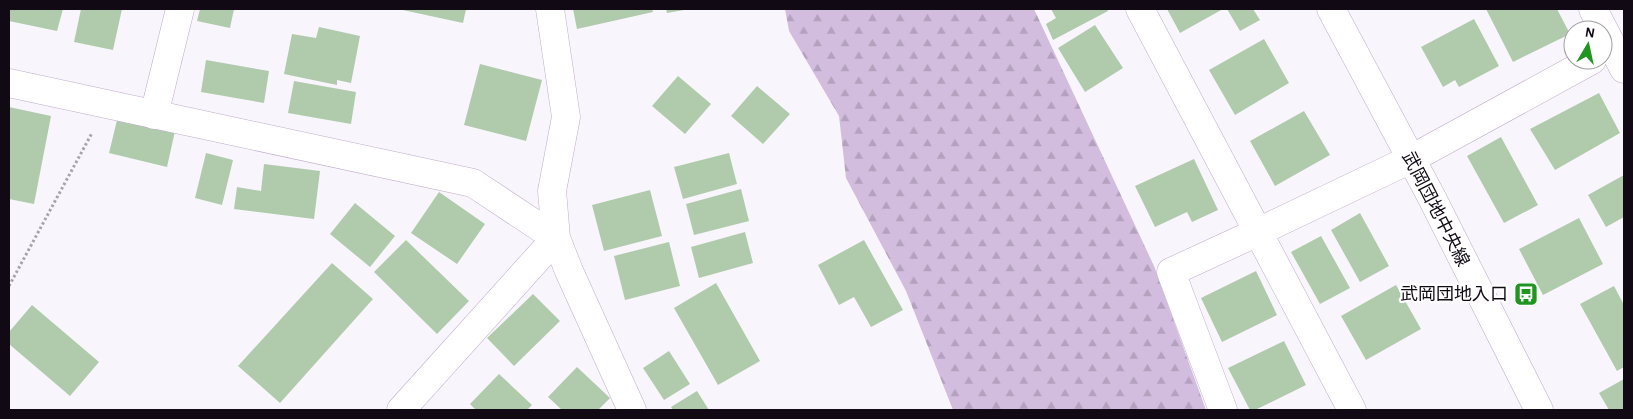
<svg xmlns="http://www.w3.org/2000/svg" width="1633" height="419" viewBox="0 0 1633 419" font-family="'Alegreya Sans','Noto Sans JP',sans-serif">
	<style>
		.forest { fill: url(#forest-firs) }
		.building { fill: #afcbac }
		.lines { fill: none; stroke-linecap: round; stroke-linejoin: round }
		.minor-casing { stroke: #bfaccb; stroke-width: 29 }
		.tertiary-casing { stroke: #bfaccb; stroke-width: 29 }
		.path { stroke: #a8a3ab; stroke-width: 3; stroke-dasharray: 2.5 2.5; stroke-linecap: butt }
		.minor { stroke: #fff; stroke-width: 28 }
		.tertiary { stroke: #fff; stroke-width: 28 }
		.labels { text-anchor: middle; stroke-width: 4.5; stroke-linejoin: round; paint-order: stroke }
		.street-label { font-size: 18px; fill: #110a15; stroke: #fff }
		.poi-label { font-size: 18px; fill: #110a15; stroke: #fff; text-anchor: end }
	</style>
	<defs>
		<pattern id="forest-firs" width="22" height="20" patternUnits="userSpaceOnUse" patternTransform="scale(1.25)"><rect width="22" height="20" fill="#d2bddf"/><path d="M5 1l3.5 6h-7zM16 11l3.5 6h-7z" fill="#b3a1be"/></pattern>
	</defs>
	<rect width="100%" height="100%" fill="#f9f5fc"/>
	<!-- forest -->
	<path class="forest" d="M785 9H1034L1154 266 1206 410H953L906 291 846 178 839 116 789 31Z"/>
	<!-- building -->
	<path class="building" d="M9 9H63L57 31 9 21Z
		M81 9H122L113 50 74 42Z
		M200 9H234L230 28 197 21Z
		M398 9H466L463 23Z
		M573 9H652L653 12 577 29Z
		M666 9H684V10L667 13Z
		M1051 9H1107L1108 11 1053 40 1046 24 1056 18Z
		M1167 9H1223L1180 33Z
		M1227 9H1253L1260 20 1240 31Z
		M1486 9H1557L1570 34 1513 62Z
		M1474 19 1499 66 1459 87 1455 80 1443 87 1421 47Z
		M1095 25 1123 68 1085 92 1058 48Z
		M319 27 360 36 351 83 337 80V85L284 74 292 34 316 38Z
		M1264 39 1289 83 1235 115 1209 70Z
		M206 60 269 71 264 103 201 92Z
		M480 64 542 80 526 141 464 125Z
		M678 76 711 104 685 134 652 106Z
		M294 81 356 92 351 124 288 113Z
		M757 86 790 114 763 144 731 116Z
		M1599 93 1620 133 1555 170 1530 129Z
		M9 107 51 116 34 204 9 199Z
		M1304 111 1330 155 1275 186 1250 141Z
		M118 116 175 131 167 167 109 153Z
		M1501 137 1538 205 1504 223 1467 156Z
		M206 153 233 160 222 205 195 198Z
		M729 153 737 184 683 199 674 167Z
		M1194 159 1218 210 1192 222 1187 212 1155 227 1135 186Z
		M264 164 320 171 314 219 234 209 237 187 261 191Z
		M1624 175V217L1606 227 1588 195Z
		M741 189 749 221 694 235 686 204Z
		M650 190 662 236 604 251 592 205Z
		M439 192 485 224 457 264 411 233Z
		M355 203 395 236 370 267 330 234Z
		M1360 213 1389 266 1360 282 1331 230Z
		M1579 218 1603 264 1543 295 1519 249Z
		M745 232 753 263 699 278 691 247Z
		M1321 236 1350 288 1320 304 1291 252Z
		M406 240 469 301 437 334 374 272Z
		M864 240 903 310 871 327 854 297 839 305 818 265Z
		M669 242 680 286 625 300 614 256Z
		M332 263 373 299 280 403 238 366Z
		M1256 271 1277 315 1222 342 1201 298Z
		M716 283 760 361 718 385 674 308Z
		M1396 285 1421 329 1366 360 1341 316Z
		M1614 286 1624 305V367L1617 371 1580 304Z
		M533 294 560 321 514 366 487 338Z
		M32 305 99 362 70 396 9 344V332Z
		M1284 341 1306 385 1255 410H1250L1228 368Z
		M669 351 690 384 664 400 643 368Z
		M577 367 610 398 598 410H562L548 397Z
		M499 374 532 405 527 410H476L470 404Z
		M1624 379V410H1609L1599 393Z
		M697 391 709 410H673L671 407Z"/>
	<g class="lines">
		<!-- minor casing -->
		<g class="minor-casing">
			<path id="minor" d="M1140 9 1258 232 1171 272 1223 410
				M1593 9 1624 69
				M9 83 473 183 556 238 569 271 632 410
				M154 115 180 9
				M401 410 556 238 552 191 566 117 550 9
				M1352 410 1258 232 1411 159 1592 60"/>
		</g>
		<!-- tertiary casing -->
		<g class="tertiary-casing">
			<path id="tertiary" d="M1331 9 1431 196 1539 410"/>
		</g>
		<!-- path -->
		<path class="path" d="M9 286 92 133"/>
		<!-- minor -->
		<use href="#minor" class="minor"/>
		<!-- tertiary -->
		<use href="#tertiary" class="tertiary"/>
	</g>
	<!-- icons -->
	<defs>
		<g id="bus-square" transform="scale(1.25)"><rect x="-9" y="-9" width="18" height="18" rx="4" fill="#229421" stroke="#fff"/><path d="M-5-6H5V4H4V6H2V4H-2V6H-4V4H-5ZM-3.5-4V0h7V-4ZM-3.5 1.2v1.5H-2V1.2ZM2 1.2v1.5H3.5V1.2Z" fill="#fff"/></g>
	</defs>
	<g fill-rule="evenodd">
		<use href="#bus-square" x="1526" y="294"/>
	</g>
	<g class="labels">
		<!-- street labels -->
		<g class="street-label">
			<text transform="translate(1436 209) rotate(63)" y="6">武岡団地中央線</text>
		</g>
		<!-- poi labels -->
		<g class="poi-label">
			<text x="1508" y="300">武岡団地入口</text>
		</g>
	</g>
	<!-- border -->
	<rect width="1633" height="419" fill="none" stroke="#110a15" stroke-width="20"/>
	<!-- north arrow -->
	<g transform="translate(1588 45) rotate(9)"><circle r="24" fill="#ffffff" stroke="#a09da1"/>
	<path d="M0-4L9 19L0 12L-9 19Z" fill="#229421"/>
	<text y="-8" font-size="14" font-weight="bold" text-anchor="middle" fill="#110a15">N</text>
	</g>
</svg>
